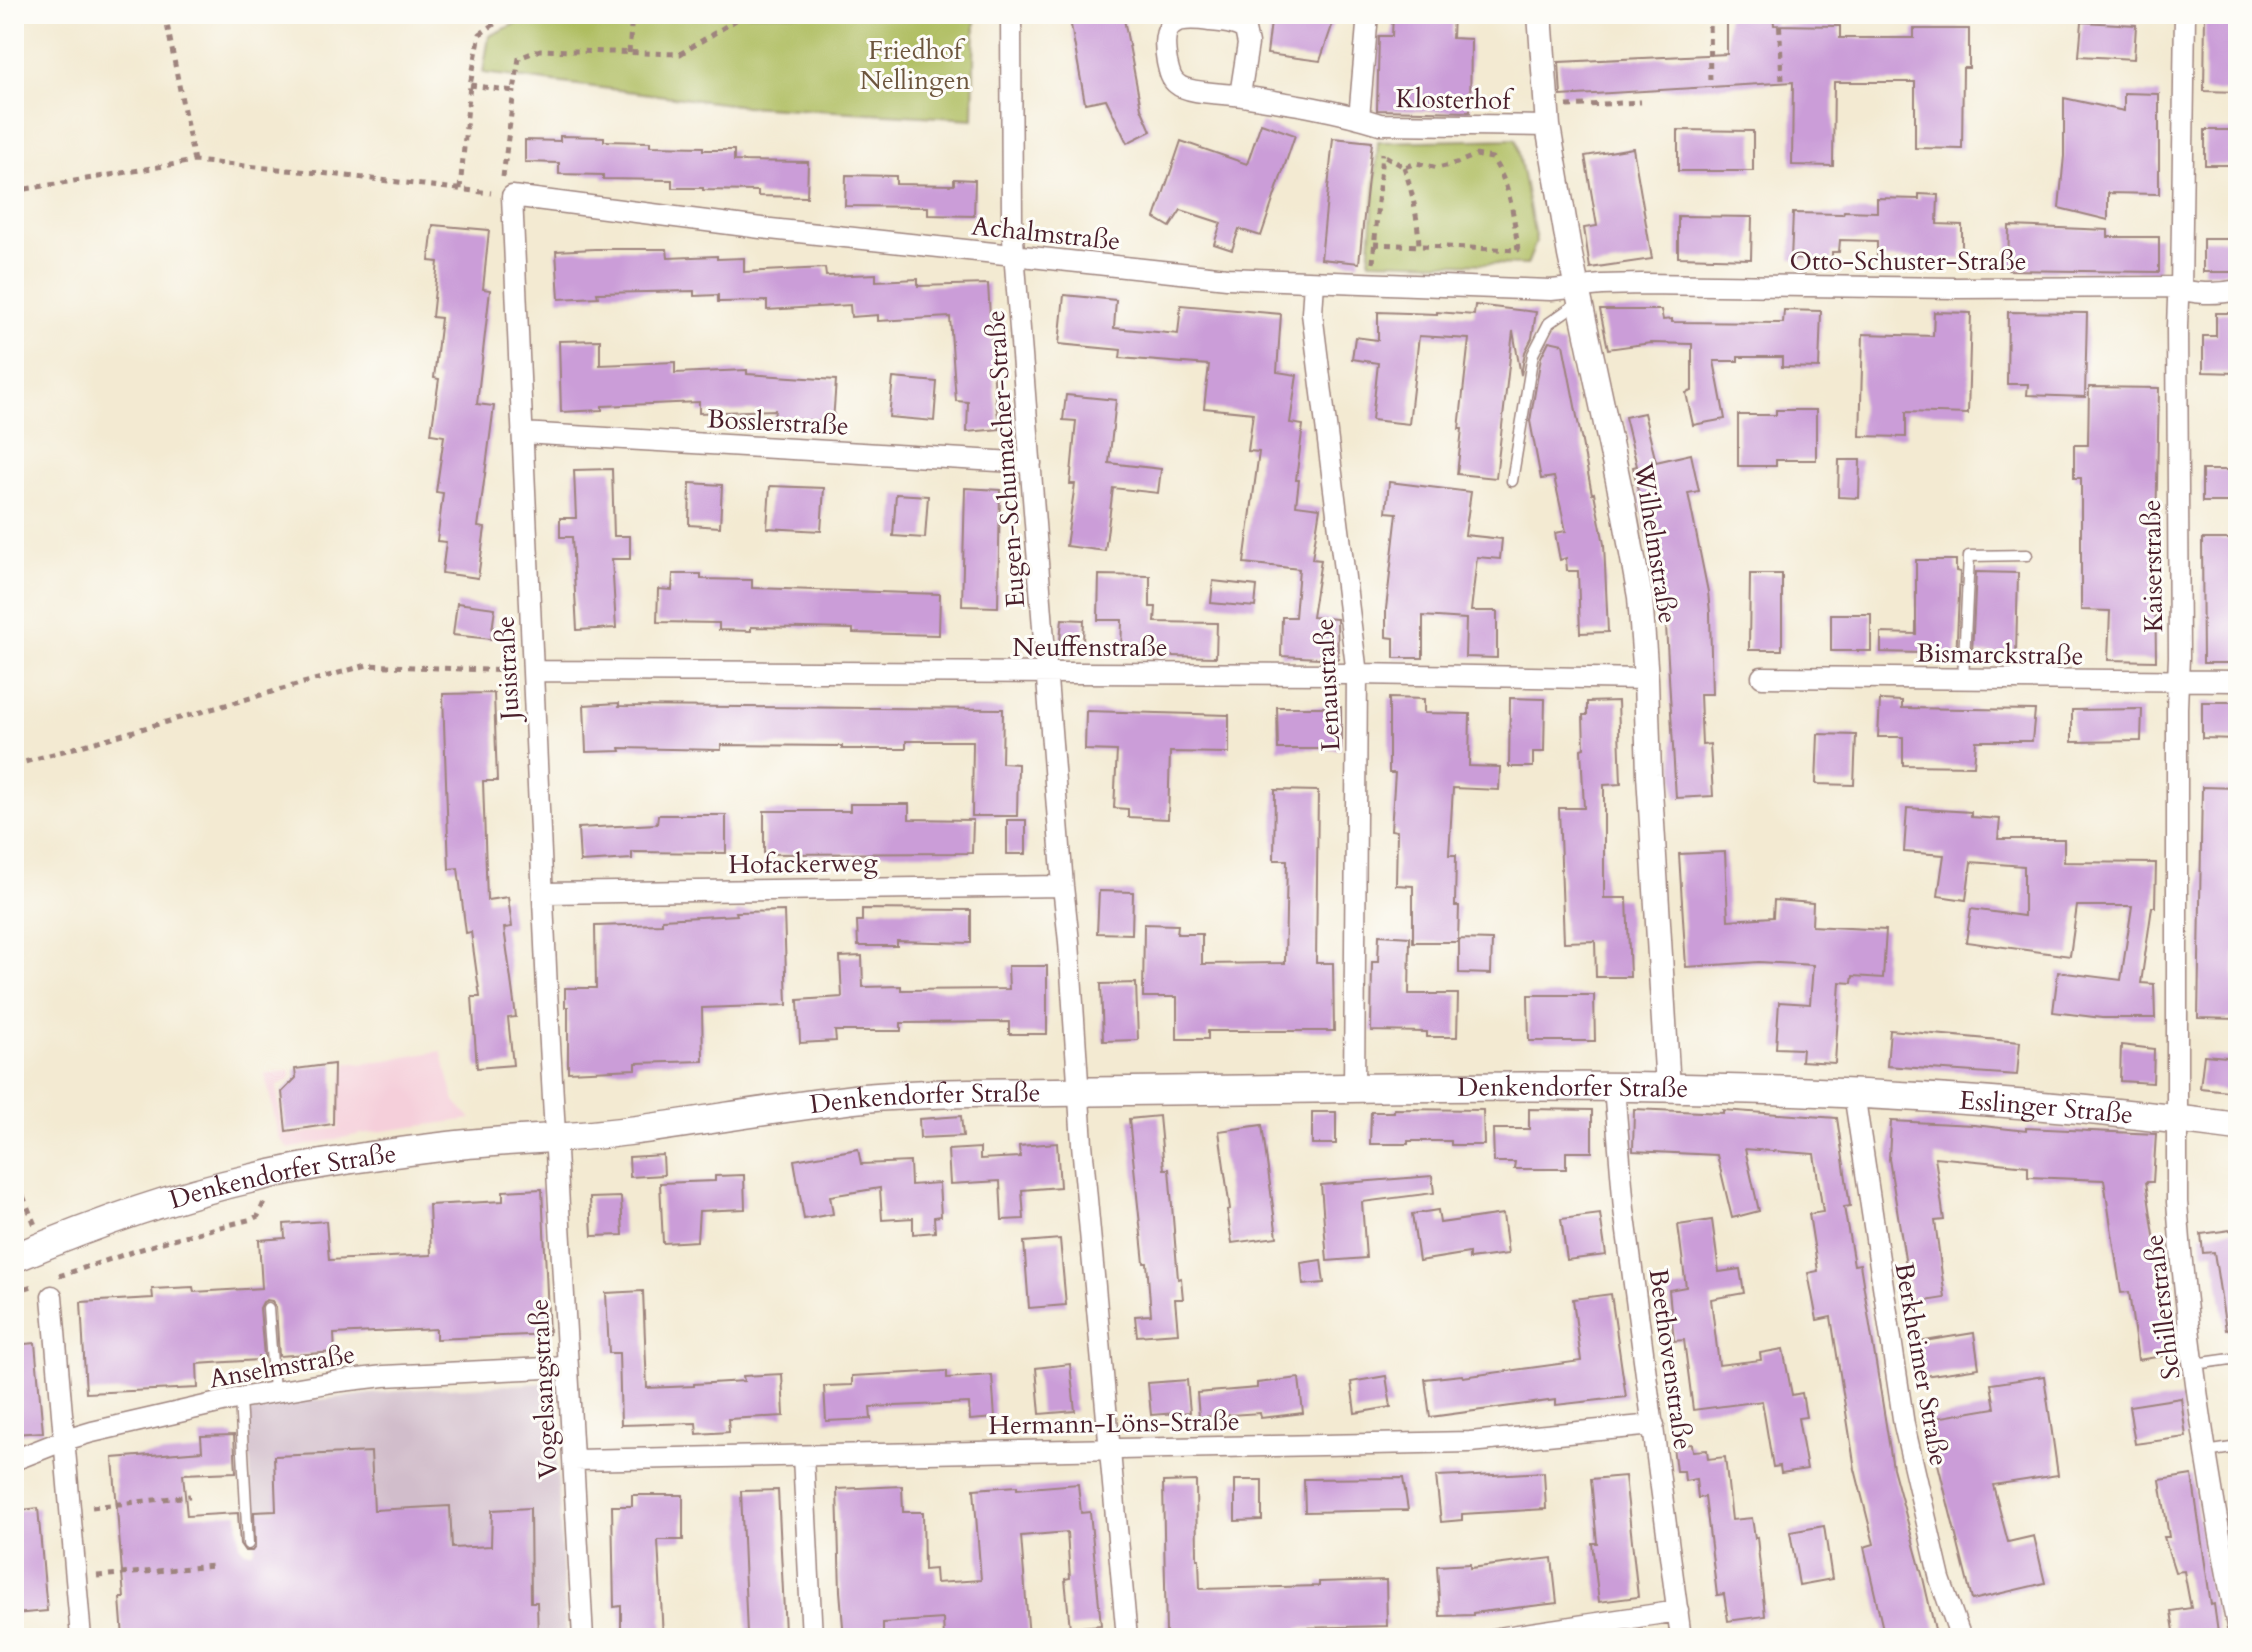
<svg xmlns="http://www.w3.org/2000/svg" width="2252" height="1652" viewBox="0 0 2252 1652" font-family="Cardo,serif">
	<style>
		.built { fill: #f5cfda }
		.industrial { fill: #d1bdcb }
		.green { fill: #afbd60; stroke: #7c6e46; stroke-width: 2 }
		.building { fill: #cb9dd8 }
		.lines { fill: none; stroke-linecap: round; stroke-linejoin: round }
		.service-casing { stroke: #9e847e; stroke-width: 13 }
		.minor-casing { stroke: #9e847e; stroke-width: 23 }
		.tertiary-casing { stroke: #9e847e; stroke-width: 27 }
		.secondary-casing { stroke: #9e847e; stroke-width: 31 }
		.path { stroke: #9e847e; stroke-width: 5; stroke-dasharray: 6 6; stroke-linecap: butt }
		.service { stroke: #fff; stroke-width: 10 }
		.minor { stroke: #fff; stroke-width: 20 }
		.tertiary { stroke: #fff; stroke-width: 24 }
		.secondary { stroke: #fff; stroke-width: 28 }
		.labels { text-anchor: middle; stroke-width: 6; stroke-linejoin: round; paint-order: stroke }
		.park-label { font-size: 26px; fill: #6d563e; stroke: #fdfcf7 }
		.street-label { font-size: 26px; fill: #4a1f2b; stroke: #fdfcf7 }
	</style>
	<rect width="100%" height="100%" fill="#fdfcf7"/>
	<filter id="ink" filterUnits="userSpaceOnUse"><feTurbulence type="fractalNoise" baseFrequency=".0125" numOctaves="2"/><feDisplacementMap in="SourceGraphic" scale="16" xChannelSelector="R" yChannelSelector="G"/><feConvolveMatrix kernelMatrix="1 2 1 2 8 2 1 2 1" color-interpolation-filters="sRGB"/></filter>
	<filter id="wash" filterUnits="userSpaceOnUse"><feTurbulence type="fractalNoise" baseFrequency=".006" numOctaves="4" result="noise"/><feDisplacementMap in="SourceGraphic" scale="32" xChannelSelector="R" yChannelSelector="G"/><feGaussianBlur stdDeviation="1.8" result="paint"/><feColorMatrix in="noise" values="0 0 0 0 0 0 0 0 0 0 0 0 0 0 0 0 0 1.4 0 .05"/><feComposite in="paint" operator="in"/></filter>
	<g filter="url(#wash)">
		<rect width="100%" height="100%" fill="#f3ead2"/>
		<!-- built -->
		<path class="built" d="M441 1051 455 1101 471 1119 361 1134 289 1149 279 1138 265 1074 290 1070 291 1079 277 1086 282 1130 289 1135 339 1128 340 1088 348 1062 363 1064Z"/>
		<!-- industrial -->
		<path class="industrial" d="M545 1383 553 1390 566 1638H231L226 1569 255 1566 248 1413 308 1401 410 1390Z"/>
		<!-- green -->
		<path class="green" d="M536 14H975L973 119 745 106 483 73 489 36Z
			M1516 139 1536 242 1527 265 1369 261 1378 142Z"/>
		<g id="blocks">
			<!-- building -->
			<path class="building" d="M1069 14H1123L1141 108 1151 131 1127 143 1106 99 1085 103Z
				M1272 14H1314L1335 17 1320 61 1267 54Z
				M1393 14H1453L1452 38 1471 39 1470 112 1377 110 1379 36H1392Z
				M1727 14H1773L1774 25 1840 26V38H1914V29H1969V68H1963L1962 149 1915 148V82H1834L1833 166 1792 165 1793 82 1561 96 1559 62 1727 54Z
				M2205 14H2238V92L2204 91Z
				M2082 22 2136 25 2134 59 2079 56Z
				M2124 93 2159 94V194L2108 193V220L2059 208 2064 156V98L2124 111Z
				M1261 123 1295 135 1261 236 1239 229 1232 250 1214 244 1221 223 1181 210 1170 227 1155 218 1181 141 1247 164Z
				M1678 130 1753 131V171H1678Z
				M2205 130H2238V165H2205Z
				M560 136 604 137V141L650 142V146L703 147V150H734V161L808 162 807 197 758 196V191L703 190V188H672V180L603 179V175L559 174V163L525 162V140L560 141Z
				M1333 138 1372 142 1359 263 1321 259Z
				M1633 148 1652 259 1590 268 1584 228 1597 226 1585 156Z
				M846 175 896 176V184L954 185V179L975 180 974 216 928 215V207L845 206Z
				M1919 194 1938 195 1937 224 1962 225V259L1877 258V241L1840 240 1839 252H1832V260L1791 259 1793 213 1843 214 1844 211 1877 212V198L1919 199Z
				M1678 216 1752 217 1751 259 1678 257Z
				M433 225 489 230 483 289 490 290 477 404 494 406 478 527 485 528 478 578 442 573 446 542 437 541 443 493 436 492 444 436 431 434 439 379 434 378 441 318 432 317 438 262 429 261Z
				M2009 226 2108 230V237H2159V272L2008 270Z
				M2203 239H2238V272H2203Z
				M595 249H667L668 258 717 256V259L744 258V272L825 268 826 276 876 274V281L918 279V286L988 284 995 397 1000 429 967 432 968 402 956 401 950 317 878 321V315L851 317 850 305 767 310V301L718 302V295L694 296V291L597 293 598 297 559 299 556 251Z
				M1064 295 1116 300 1114 328 1178 334 1181 305 1281 314 1277 372 1297 375 1290 423 1303 425 1296 480H1299L1296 505 1320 508 1312 559 1321 560 1312 617 1337 619 1338 659 1281 656 1282 617H1295L1299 569 1244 563 1259 452 1248 451 1253 413 1204 408 1209 365 1120 358 1121 350 1059 344Z
				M1475 305 1536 312 1532 338 1525 352 1521 375 1513 331 1496 478 1457 474 1462 429H1459L1469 339 1419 336 1409 424 1372 420 1378 363 1352 359 1355 337 1378 340V312L1437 314V312L1474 315Z
				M1600 310H1661L1663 320 1672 319V322L1783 323 1784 310 1821 311 1819 368 1782 367V357H1738V361H1714L1725 419 1693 425 1686 393 1692 391V344L1651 343 1608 349Z
				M1934 312 1971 313 1968 414 1906 412V437L1860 436 1863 334 1933 336Z
				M2008 312 2087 313 2085 397 2027 395 2028 384H2007Z
				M2216 313H2238V373L2203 372V336H2216Z
				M600 340V365L675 362V373L747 370V374L836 380 833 422 774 418 775 410 699 413V402L602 406V410L561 412 559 341Z
				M1549 341 1563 344 1592 494 1594 493 1604 544 1608 632 1580 633 1578 571H1567L1566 558 1560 560 1555 533 1566 531 1554 477 1541 479 1530 421 1541 357Z
				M893 378 937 382 934 421 889 417Z
				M2089 387 2159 388 2155 577 2156 661 2108 660 2110 611 2081 610V478H2074V445H2088Z
				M1066 395 1116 400 1109 463 1161 469 1158 493 1113 488 1105 551 1066 546 1075 484H1070L1076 421 1063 420Z
				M1776 410H1816V460H1776V466H1738V415H1776Z
				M1644 413 1656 462 1691 454 1699 491 1688 493 1708 592 1710 613 1712 694H1700L1702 745 1710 744 1713 796 1676 798 1666 626 1633 467 1637 466 1625 417Z
				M1839 460H1860L1859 498 1838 497Z
				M612 469 614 536H630V559H612L616 628 577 630 572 537H560V518H576L574 470Z
				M2202 470H2238V502H2202Z
				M1389 482 1471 492 1465 535 1502 539 1500 559 1477 557 1471 611H1497V658L1465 657 1466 619 1423 616V658H1394V638L1386 637V609L1397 513 1386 512Z
				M690 483 722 485 720 527 689 525Z
				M770 486 824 488 821 531 767 528Z
				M965 488 1000 490 998 607 962 606Z
				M896 494 928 496 925 538 893 536Z
				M2202 539H2238V663H2203Z
				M1916 560H1956V571L1960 572 1956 660 1921 659V653L1881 652V633L1916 634Z
				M1976 572 2018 573 2016 654 1972 653Z
				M673 574H701V579L752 580V588L940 594 939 635 853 633V629L751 627V631L719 630V623L657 622 658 589 672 590Z
				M1750 574H1782V650H1749Z
				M1099 575 1150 576V607H1156L1155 622 1217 623 1216 657 1121 655 1122 620H1098Z
				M1213 581 1257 586 1255 607 1211 603Z
				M457 603 495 608 491 639 453 635Z
				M1831 614H1871V651H1831Z
				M1062 619 1084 620 1083 642 1060 641Z
				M494 693 497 781H483L487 900 508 897 512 927 504 928 516 1017 508 1018 513 1065 477 1068 472 997H480L471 932 466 933 458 868 449 869 443 694Z
				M1389 698 1424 699V713L1470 714 1469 766 1500 767 1499 790 1453 788 1449 855H1456L1455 906H1459L1458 942H1413V886L1396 885 1397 831 1391 830 1395 773H1389Z
				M1510 698 1545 699 1544 752H1533V767H1509Z
				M1880 700 1902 701V708L2035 710 2032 741H1976L1974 766 1903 765V737H1878Z
				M1618 701 1621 784 1604 785V898H1627L1630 977H1596L1595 941 1564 942 1559 808H1584L1581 749 1584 748 1583 715H1587V702Z
				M2202 702H2238V739L2202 738Z
				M619 703V706L1003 709 1002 763 1018 764 1017 816H972L973 741H906V749H842V746L721 745V750L620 748 621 751 586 752 584 705Z
				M1277 707H1341V749H1278Z
				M2142 709 2141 741 2072 742V710Z
				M1086 711 1229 715V753L1170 752 1168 819 1128 817V809L1114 808 1117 751 1085 750Z
				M1818 734 1856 735 1854 785 1816 784Z
				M2202 787 2238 788V953H2235L2234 998H2238V1019L2198 1018Z
				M1275 790 1318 791 1316 963H1333L1334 1031H1208V1039H1177V997H1143L1144 924 1178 925 1177 934H1202V964L1285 963 1287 860H1274Z
				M850 804H909V819L973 820 972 853 764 854V811H850Z
				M1907 808 1971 812V817L2000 819 1998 839H2064V862L2156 863 2155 907H2152L2141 983 2154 984 2155 1018H2102L2053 1012 2058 972 2121 980 2132 906H2077L2070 956 1966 942 1971 909 2024 916V866L1971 862 1966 900 1938 896 1944 855 1904 852Z
				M658 815H726V853L632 852V859L580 862 578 828 657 824Z
				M1007 820H1026V854H1007Z
				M1725 852 1728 920 1773 917 1774 900 1813 903 1812 926 1886 930 1883 978 1853 976 1852 983 1840 982 1835 1063 1801 1061 1802 1049 1776 1048 1779 1002 1810 1004 1813 965 1759 962 1686 967 1679 854Z
				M1099 891 1133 892 1132 934 1097 933Z
				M862 909 971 910V943L897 941V946H858L857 921H862Z
				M784 911 787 1005 702 1008 703 1061 636 1063V1069L568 1072V1007H565V988H596L595 926 662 924V919L737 915 736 912Z
				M1379 935 1410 937 1409 994H1458L1457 1037H1427V1032L1371 1031 1372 962H1378Z
				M1459 939 1492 940 1491 974 1459 973Z
				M862 956 863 987 901 986V990L1009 989 1008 966H1047V1034H1009V1022L901 1023V1031H835L836 1041 800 1043 798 1000 842 997 840 957Z
				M1136 983 1138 1040 1103 1041 1101 984Z
				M1528 995H1594L1595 1041H1529Z
				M1890 1030 2020 1042 2017 1075 1887 1066Z
				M2121 1045 2154 1049 2153 1083 2120 1081Z
				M2204 1055 2238 1058V1092L2200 1088Z
				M334 1064 333 1124 286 1131 282 1092 296 1078 295 1069Z
				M1394 1109 1483 1110 1484 1145H1451V1141H1408V1144H1370L1371 1112H1394Z
				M1529 1109 1592 1110V1152H1566V1169H1514L1515 1162H1494L1493 1129H1529Z
				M1634 1109 1723 1113V1110L1837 1118 1850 1206 1844 1207 1854 1265 1860 1264 1893 1468 1923 1578 1937 1638H1885L1864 1547 1874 1544 1855 1469 1831 1317 1817 1320 1808 1273 1818 1271 1809 1214 1823 1212 1814 1154 1745 1149 1759 1211 1732 1218 1717 1155 1633 1151Z
				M1312 1112H1336V1144H1312Z
				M961 1116 963 1136 920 1138 919 1119Z
				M1159 1116 1164 1169H1169L1178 1279 1181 1278 1183 1299H1175L1178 1333 1137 1336 1135 1316 1151 1315 1147 1263H1144L1129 1119Z
				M1891 1121 1974 1125 2026 1131V1128L2156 1134 2153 1182H2146L2165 1309 2168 1308 2175 1354 2138 1360 2129 1292 2121 1293 2104 1180 2028 1177V1166L1935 1157 1944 1220 1935 1221 1945 1298 1912 1303 1889 1159Z
				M1262 1125 1277 1237 1232 1243 1227 1210 1230 1209 1219 1131Z
				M1057 1143 1060 1187 1022 1190 1024 1219 1002 1220 1000 1181 950 1184 948 1150 980 1148V1159L1020 1157 1019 1146Z
				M858 1149 861 1164 910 1162 911 1185 939 1183 941 1216 934 1217 935 1232 913 1234V1218L882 1220 880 1188 830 1196 833 1214 804 1219 794 1160Z
				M663 1155 664 1175 630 1177 629 1157Z
				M744 1175 745 1209 699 1211 697 1241 663 1243 660 1183 715 1181V1176Z
				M1432 1176 1434 1193 1362 1202 1366 1258 1327 1261 1321 1185Z
				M542 1189 549 1334 436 1339V1329L334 1334 335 1352 279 1356 276 1307 272 1301 267 1300 263 1302 260 1308 264 1357H258V1360L197 1364 198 1388 86 1393 81 1302 153 1298 152 1289 193 1287 194 1292 262 1288 259 1240 285 1238 284 1224 326 1221 329 1260 431 1255 429 1205 503 1201V1191Z
				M621 1197 623 1235 592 1236 590 1198Z
				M1438 1210 1440 1223 1503 1214 1508 1254 1469 1259V1253L1419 1261 1412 1214Z
				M1600 1214 1606 1255 1567 1260 1561 1219Z
				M1712 1220 1719 1272 1740 1269 1744 1293 1711 1299 1719 1365 1761 1360 1760 1353 1783 1349 1792 1395 1802 1393 1806 1417 1798 1418 1807 1469 1781 1473 1780 1466 1773 1467 1762 1401 1693 1410 1684 1340 1674 1341 1669 1290 1686 1287 1678 1225Z
				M2238 1229V1329L2226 1330 2214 1252 2203 1253 2201 1234Z
				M1060 1239 1066 1305 1029 1308 1024 1242Z
				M1321 1260 1324 1283 1303 1285 1301 1263Z
				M643 1291 647 1388 694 1386V1384L744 1381 743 1376 782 1374 784 1416 728 1419 729 1432 697 1434 696 1423 621 1425 619 1353H609L606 1293Z
				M1611 1294 1626 1397 1556 1405V1400L1430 1417 1425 1379 1462 1375 1463 1377 1581 1361 1573 1299Z
				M1974 1333 1979 1368 1924 1376 1918 1342Z
				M35 1343 43 1432 14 1434V1345Z
				M1070 1364 1075 1411 1040 1414 1036 1368Z
				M947 1371V1378L992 1375 995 1418 970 1420 969 1403 870 1407 871 1419 826 1421 824 1386 852 1385V1376Z
				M1386 1376 1391 1407 1355 1413 1351 1382Z
				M2044 1376 2058 1475 1993 1485 2008 1542 2034 1536 2045 1583 1972 1600 1938 1464 1930 1419 1995 1408 1991 1384Z
				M1299 1378 1303 1413 1261 1418 1260 1413 1199 1417 1197 1393 1257 1388V1383Z
				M1187 1380 1190 1412 1151 1415 1148 1383Z
				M2181 1398 2186 1437 2135 1444 2129 1406Z
				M234 1435 236 1472 183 1474 187 1516 238 1513 240 1544 245 1551H252L255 1547 254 1512 276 1511 274 1456 371 1452 374 1510 450 1506 452 1548 491 1546 492 1510 530 1508 531 1602H537L538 1638H241V1628L123 1638 120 1598H124L113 1458 202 1451 201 1436Z
				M1692 1444 1693 1451 1707 1450 1708 1459 1725 1457 1732 1520 1752 1518 1755 1538 1757 1537 1765 1616 1728 1621 1724 1594 1717 1595 1705 1497 1698 1498 1696 1479 1685 1481 1684 1471H1676L1673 1446Z
				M1544 1472 1546 1509 1462 1514V1520L1441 1522 1436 1476 1460 1475V1477Z
				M2192 1475 2211 1605 2214 1604 2218 1633 2175 1638 2171 1611 2191 1608 2184 1571 2175 1572 2164 1537H2169L2160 1480Z
				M1625 1476 1638 1597 1599 1602 1592 1543H1597L1591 1479Z
				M1403 1478 1408 1510 1305 1512 1304 1479Z
				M1235 1480H1262V1520L1235 1521Z
				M1196 1481 1197 1559H1199L1200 1589 1319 1586V1582L1386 1580 1387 1626 1297 1628V1631L1166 1634 1163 1482Z
				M1078 1484 1081 1513 1090 1512 1101 1625 1070 1628 1065 1579 1070 1578 1067 1532 1021 1536 1029 1638H944L943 1619 883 1623V1638H844L840 1591 837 1489 902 1486 903 1512H923L924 1570 935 1569 936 1583 981 1580 974 1489 1017 1486V1489Z
				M778 1490 785 1632 747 1634 741 1491Z
				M632 1495H683V1540H658L663 1638H621V1606L614 1607 612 1506H632Z
				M38 1508 47 1611 14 1614V1511Z
				M1824 1526 1832 1579 1799 1585 1790 1532Z
				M1552 1558 1557 1603 1473 1613V1615L1440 1616 1437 1566 1470 1564V1568Z"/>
		</g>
	</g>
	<g filter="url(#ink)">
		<use href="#blocks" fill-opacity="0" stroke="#9e847e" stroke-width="2"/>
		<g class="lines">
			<!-- service casing -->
			<g class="service-casing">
				<path id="service" d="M1512 481 1533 354 1549 323 1579 302
					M1963 680 1969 556 2027 555
					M268 1308 274 1391
					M2195 1364 2231 1359
					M240 1398 248 1544
					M2206 1452 2238 1447"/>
			</g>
			<!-- minor casing -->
			<g class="minor-casing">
				<path id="minor" d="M1011 14 1012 226 1063 886 1069 942 1082 1144 1127 1638
					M2185 14 2181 290 2178 300 2177 327 2179 657 2177 708V1202C2187 1345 2210 1491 2238 1631
					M1240 95 1248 44 1245 30C1235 23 1222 22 1210 21 1173 16 1160 22 1167 62 1169 70 1170 79 1177 84 1188 94 1226 93 1242 96 1288 103 1336 110 1380 124L1548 126
					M1359 118 1368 14
					M1314 282 1312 313 1357 674 1354 1088
					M522 433 1031 463
					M534 671 1357 674 1646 679
					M1762 677 2238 681
					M543 893 1063 886
					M1614 1087 1624 1209 1681 1638
					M1854 1093 1904 1425 1940 1579 1961 1638
					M52 1296 81 1638
					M803 1456 812 1638
					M14 1460 65 1440 92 1432 240 1398 333 1382 384 1376 567 1367
					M574 1460 1470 1442 1654 1425
					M583 1638 547 990 512 196 761 228 1227 278 1551 290 1602 285 1642 284 1955 288 2171 287C2195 294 2214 295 2238 290
					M1498 1638 1678 1611"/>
			</g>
			<!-- tertiary casing -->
			<g class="tertiary-casing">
				<path id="tertiary" d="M1540 14 1548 126 1570 255 1622 499 1640 597 1646 679 1649 774 1668 1088"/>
			</g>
			<!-- secondary casing -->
			<g class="secondary-casing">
				<g id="secondary">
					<path id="s1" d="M14 1258C90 1226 169 1197 249 1179 315 1163 382 1154 449 1146 509 1139 569 1139 629 1131 707 1121 785 1106 864 1098 927 1092 992 1093 1055 1092 1153 1091 1251 1090 1349 1088 1646 1083 1943 1088 2238 1127"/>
				</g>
			</g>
			<!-- path -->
			<path class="path" d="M165 14 194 161
				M1709 14 1710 85
				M1779 14 1782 82
				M629 53 632 14
				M470 85 514 91 519 58 540 50 680 54 746 14
				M1567 106 1641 102
				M1404 167C1413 193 1418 219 1419 246
				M503 177 514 91
				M460 189 470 85 480 34 509 14
				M14 191 194 161 330 174 491 193
				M1374 244 1518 250C1514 218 1511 186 1492 158L1476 155 1457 163 1438 168 1417 163 1404 167 1382 154
				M1373 263 1382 153
				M14 765 367 665 511 671
				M14 1174 35 1225
				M59 1276 169 1240 252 1219 258 1216 265 1200
				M14 1292 35 1285
				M92 1507 190 1496
				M97 1576 214 1566"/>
			<!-- service -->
			<use href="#service" class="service"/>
			<!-- minor -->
			<use href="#minor" class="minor"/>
			<!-- tertiary -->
			<use href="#tertiary" class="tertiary"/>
			<!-- secondary -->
			<use href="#secondary" class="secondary"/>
		</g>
	</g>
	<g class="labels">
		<!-- park labels -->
		<g class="park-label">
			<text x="915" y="59">Friedhof<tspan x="915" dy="30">Nellingen</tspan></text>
		</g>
		<!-- street labels -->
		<g class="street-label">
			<text transform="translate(1453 99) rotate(1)" y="9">Klosterhof</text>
			<text transform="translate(1046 233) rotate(6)" y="9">Achalmstraße</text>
			<text x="1908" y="270">Otto-Schuster-Straße</text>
			<text transform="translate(778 422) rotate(3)" y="9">Bosslerstraße</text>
			<text transform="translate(1005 459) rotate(-94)" y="9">Eugen-Schumacher-Straße</text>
			<text transform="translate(1656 543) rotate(81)" y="9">Wilhelmstraße</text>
			<text transform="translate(2152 566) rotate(-91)" y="9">Kaiserstraße</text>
			<text x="1090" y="656">Neuffenstraße</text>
			<text transform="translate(2000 654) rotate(1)" y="9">Bismarckstraße</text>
			<text transform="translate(507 668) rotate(-93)" y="9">Jusistraße</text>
			<text transform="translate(1327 685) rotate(-93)" y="9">Lenaustraße</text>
			<text transform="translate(803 863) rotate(-1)" y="9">Hofackerweg</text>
			<text dy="9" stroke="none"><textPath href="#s1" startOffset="1578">Denkendorfer Straße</textPath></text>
			<text dy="9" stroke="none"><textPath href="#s1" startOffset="930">Denkendorfer Straße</textPath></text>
			<text dy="9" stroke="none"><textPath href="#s1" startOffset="2052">Esslinger Straße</textPath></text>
			<text dy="9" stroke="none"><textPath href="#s1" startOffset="282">Denkendorfer Straße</textPath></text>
			<text transform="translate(2162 1307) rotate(-97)" y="9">Schillerstraße</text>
			<text transform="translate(1671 1359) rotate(82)" y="9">Beethovenstraße</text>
			<text transform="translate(1922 1364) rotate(80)" y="9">Berkheimer Straße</text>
			<text transform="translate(282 1366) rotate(-10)" y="9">Anselmstraße</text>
			<text transform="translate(543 1389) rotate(-93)" y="9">Vogelsangstraße</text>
			<text transform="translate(1114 1423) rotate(-1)" y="9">Hermann-Löns-Straße</text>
		</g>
	</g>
	<!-- margin -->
	<rect width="2252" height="1652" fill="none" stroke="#fdfcf7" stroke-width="48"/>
</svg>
